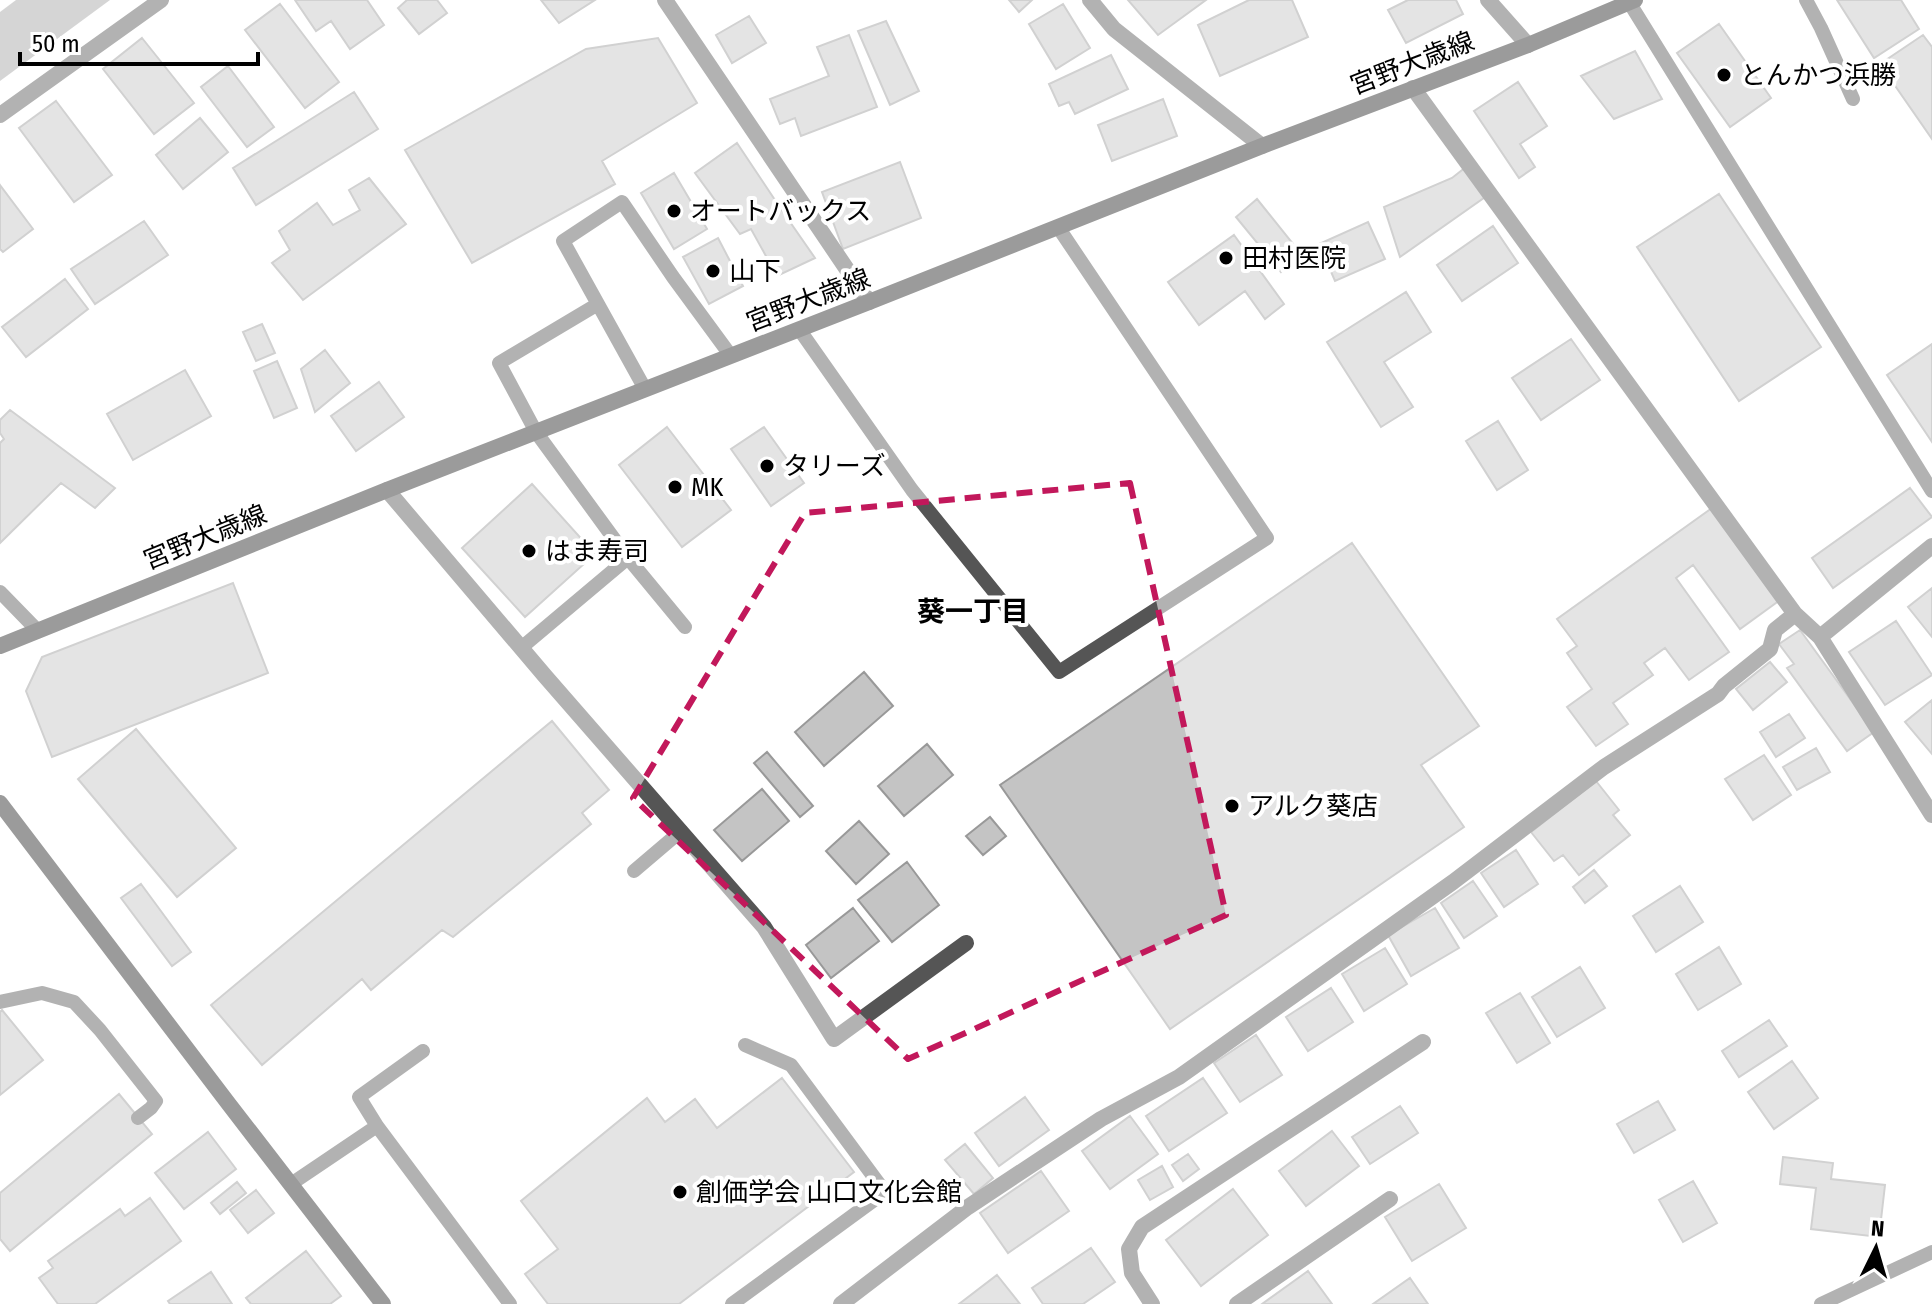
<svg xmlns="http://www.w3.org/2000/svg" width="1932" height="1304" viewBox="0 0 1932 1304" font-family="'Fira Sans Condensed','Noto Sans JP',sans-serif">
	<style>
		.water { fill: #a3a3a3 }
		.building { fill: #c4c4c4; stroke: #999; stroke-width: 2 }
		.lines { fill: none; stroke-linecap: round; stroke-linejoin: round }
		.lane { stroke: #555; stroke-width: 14 }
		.street { stroke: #555; stroke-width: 16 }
		.secondary { stroke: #222; stroke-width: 16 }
		.marked { fill: none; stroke: #c2185b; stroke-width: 6; stroke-dasharray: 16 10; stroke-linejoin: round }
		.poi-dot { fill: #000; stroke: #fff; stroke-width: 3 }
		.labels { text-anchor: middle; stroke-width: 8; stroke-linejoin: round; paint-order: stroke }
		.street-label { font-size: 26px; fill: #000; stroke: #fff }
		.poi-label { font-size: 26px; fill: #000; stroke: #fff; text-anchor: start }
		.neighbourhood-label { font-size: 28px; font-weight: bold; fill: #000; stroke: #fff }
	</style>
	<rect width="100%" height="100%" fill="#fff"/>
	<!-- water -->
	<path class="water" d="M16 0H110L0 81V12Z"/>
	<!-- building -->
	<path class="building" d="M295 0H367L384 25 350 49 331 21 316 31Z
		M407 0H437L447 13 419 34 398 8Z
		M541 0H595L559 23Z
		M1009 0H1032L1019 12Z
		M1128 0H1206L1158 35Z
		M1249 0H1292L1308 37 1220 76 1198 25Z
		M1408 0H1456L1463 14 1406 43 1388 10Z
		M1837 0H1901L1919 29 1874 58Z
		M280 4 339 82 305 108 245 30Z
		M1063 4 1090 48 1056 69 1029 24Z
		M749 16 766 43 732 63 716 35Z
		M886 21 919 91 890 105 858 31Z
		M1719 24 1771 98 1730 127 1677 53Z
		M849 35 877 107 801 136 795 118 780 124 770 99 829 76 817 47Z
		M1923 35 1932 47V139L1880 64Z
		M142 38 194 103 154 134 103 69Z
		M658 38 697 103 602 161 615 184 472 263 405 150 586 49Z
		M1635 51 1662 99 1614 119 1581 76Z
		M1111 55 1128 89 1075 114 1069 102 1059 106 1049 84Z
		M228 66 274 127 247 147 201 87Z
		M1518 82 1547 126 1520 144 1535 167 1519 178 1474 111Z
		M354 92 378 129 256 205 233 168Z
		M1163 99 1177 136 1112 161 1098 125Z
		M56 101 112 175 74 202 19 128Z
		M200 118 228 152 183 189 156 155Z
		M737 143 781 209 815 258 777 276 751 229 740 234 695 173Z
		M900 162 921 218 843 249 822 192Z
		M1466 167 1488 195 1400 257 1384 207 1452 178Z
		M674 173 707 229 674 249 641 193Z
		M369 178 406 224 303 300 272 263 290 250 279 231 317 203 333 225 360 210 349 190Z
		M0 185 33 229 3 252 0 249Z
		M1719 194 1821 347 1739 401 1637 247Z
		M1257 199 1302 255 1281 272 1236 217Z
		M144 221 168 255 95 304 71 269Z
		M1368 222 1385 259 1335 281 1319 244Z
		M1493 226 1518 263 1462 301 1437 265Z
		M1234 235 1284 304 1265 319 1245 291 1199 325 1168 282Z
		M718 238 743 286 709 304 683 257Z
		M65 279 88 309 26 357 2 327Z
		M1406 292 1431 332 1384 362 1413 407 1381 427 1327 342Z
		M262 324 275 353 256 361 243 332Z
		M1571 339 1600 380 1541 420 1512 378Z
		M1932 344V442L1887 375Z
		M325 350 350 383 315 412 301 369Z
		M277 361 297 408 274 418 254 371Z
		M185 370 211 416 133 460 107 414Z
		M379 382 404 417 356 451 331 416Z
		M10 410 115 488 95 508 61 483 0 543V443L4 439 0 433V420Z
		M1498 421 1528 470 1497 490 1466 441Z
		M667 427 731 510 682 547 619 465Z
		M764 427 804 483 771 506 731 449Z
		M532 484 595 554 525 617 462 548Z
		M1910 488 1932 517 1833 588 1812 558Z
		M1712 508 1780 600 1740 629 1693 565 1676 578 1729 652 1689 680 1665 648 1644 663 1653 675 1613 703 1628 724 1596 746 1567 707 1592 689 1567 653 1577 646 1557 619Z
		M1352 543 1479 726 1421 765 1464 827 1170 1029 1000 785Z
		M233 583 268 673 52 757 26 691 42 657Z
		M1932 588V637L1908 607Z
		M1896 621 1932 675 1885 705 1849 652Z
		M1800 630 1874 732 1847 751 1787 668 1794 664 1779 644Z
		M1770 662 1787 682 1753 710 1736 689Z
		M864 672 893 706 824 766 795 732Z
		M1932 700V754L1905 722Z
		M1789 714 1805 738 1776 757 1760 732Z
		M552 721 609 790 582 813 591 824 453 937 442 930 371 990 362 979 262 1065 211 1005Z
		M136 729 236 848 177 897 78 779Z
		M927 744 953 775 904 816 878 786Z
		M1816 748 1830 772 1797 790 1783 767Z
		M767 752 813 806 800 817 754 763Z
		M1764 755 1791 795 1753 820 1725 779Z
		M1596 781 1619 810 1613 815 1630 835 1579 875 1563 855 1554 861 1531 832Z
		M762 789 789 821 742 861 714 830Z
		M990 817 1006 836 983 855 966 836Z
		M859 821 889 854 856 884 826 851Z
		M1516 850 1538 884 1504 907 1481 873Z
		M907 862 939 905 892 942 858 900Z
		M1594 870 1607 886 1585 903 1573 887Z
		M1473 881 1497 916 1464 938 1441 903Z
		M141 884 191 952 172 966 121 898Z
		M1680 886 1703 922 1656 952 1633 916Z
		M853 908 879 941 831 978 806 945Z
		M1435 908 1459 948 1411 976 1388 935Z
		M1719 947 1741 984 1698 1010 1676 974Z
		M1385 948 1407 984 1364 1011 1342 974Z
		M1580 967 1605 1008 1557 1037 1532 997Z
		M1331 988 1353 1022 1308 1051 1286 1017Z
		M1520 993 1550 1043 1517 1063 1486 1013Z
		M2 1010 43 1060 0 1095V1012Z
		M1769 1020 1787 1046 1739 1077 1722 1051Z
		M1256 1035 1282 1075 1240 1102 1214 1063Z
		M1792 1061 1818 1098 1774 1129 1748 1092Z
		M782 1078 854 1172 679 1304H548L525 1274 558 1249 521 1201 647 1098 665 1122 695 1099 717 1128Z
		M1203 1078 1227 1113 1169 1151 1146 1116Z
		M119 1094 152 1134 10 1251 0 1239V1193Z
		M1025 1097 1049 1130 999 1166 975 1133Z
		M1658 1101 1675 1130 1634 1153 1617 1124Z
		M1400 1106 1418 1133 1370 1164 1352 1137Z
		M1130 1116 1158 1154 1110 1189 1082 1151Z
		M1332 1131 1359 1166 1306 1206 1279 1171Z
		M208 1132 236 1169 184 1209 155 1173Z
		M965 1144 993 1178 974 1194 945 1160Z
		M1188 1154 1199 1169 1183 1181 1172 1165Z
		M1783 1157 1833 1163 1831 1179 1885 1185 1879 1237 1811 1229 1816 1188 1780 1184Z
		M1162 1166 1173 1187 1150 1200 1138 1180Z
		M1041 1171 1069 1211 1008 1253 980 1213Z
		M1693 1181 1717 1223 1683 1242 1659 1200Z
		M237 1182 246 1193 220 1214 211 1203Z
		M1439 1184 1466 1228 1412 1261 1385 1217Z
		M1233 1189 1268 1235 1201 1286 1166 1240Z
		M256 1190 274 1213 248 1233 230 1210Z
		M150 1198 181 1241 95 1304H58L39 1278 53 1268 48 1261 120 1209 125 1216Z
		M1091 1248 1115 1282 1083 1304H1043L1032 1288Z
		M306 1251 341 1296 330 1304H251L246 1298Z
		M1308 1271 1332 1304H1262Z
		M211 1272 232 1304H170L168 1301Z
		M997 1275 1020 1304H959Z
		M1410 1278 1428 1304H1373Z"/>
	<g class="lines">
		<!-- lane -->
		<path class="lane" d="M1806 0 1821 28 1853 99
			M1629 2 1932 491
			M799 329 912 490 1059 672 1267 538 1058 227
			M645 389 563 241 622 202 673 277 731 356
			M628 558 685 627
			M0 592 38 631
			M521 648 628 558 536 432 499 363 598 304
			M634 871 681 831
			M0 1002 42 993 74 1002 100 1030 156 1101 151 1108 138 1118
			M377 1126 510 1304
			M291 1184 377 1126 359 1097 423 1051
			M732 1304 885 1192 791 1065 745 1045
			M1821 1304 1932 1252"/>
		<!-- street -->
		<path class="street" d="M665 0 869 302
			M1090 0 1114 29 1262 146
			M1488 0 1528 45
			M1413 88 1795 614 1820 637 1932 815
			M0 115 161 0
			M387 490 545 676 764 927 834 1039 966 943
			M1820 637 1932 546
			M841 1304 968 1207 1101 1119 1179 1077 1453 882 1604 767 1718 694 1724 686 1770 649 1775 630 1795 614
			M1152 1304 1132 1273 1129 1249 1142 1227 1423 1042
			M1237 1304 1390 1199"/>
		<!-- secondary -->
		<path class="secondary" d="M0 646 387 490 869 302 1262 146 1528 45 1635 0
			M0 803 228 1103 383 1304"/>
	</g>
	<!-- marked area -->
	<path d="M0 0H1932V1304H0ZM1130 483 1226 915 908 1059 633 798 805 513Z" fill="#fff" fill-opacity=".55" fill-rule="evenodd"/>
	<path class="marked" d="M1130 483 1226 915 908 1059 633 798 805 513Z"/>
	<!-- markers -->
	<g class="poi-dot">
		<circle cx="1724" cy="75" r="8"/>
		<circle cx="674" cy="211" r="8"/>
		<circle cx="1226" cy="258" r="8"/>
		<circle cx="713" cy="271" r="8"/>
		<circle cx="767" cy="466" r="8"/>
		<circle cx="675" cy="487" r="8"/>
		<circle cx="529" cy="551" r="8"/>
		<circle cx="1232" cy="806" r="8"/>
		<circle cx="680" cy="1192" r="8"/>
	</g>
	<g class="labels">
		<!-- street labels -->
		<g class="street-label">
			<text transform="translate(1412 63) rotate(-21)" y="9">宮野大歳線</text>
			<text transform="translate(808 300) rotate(-21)" y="9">宮野大歳線</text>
			<text transform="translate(205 537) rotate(-22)" y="9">宮野大歳線</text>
		</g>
		<!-- poi labels -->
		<g class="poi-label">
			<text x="1740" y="84">とんかつ浜勝</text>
			<text x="690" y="220">オートバックス</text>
			<text x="1242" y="267">田村医院</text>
			<text x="729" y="280">山下</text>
			<text x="783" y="475">タリーズ</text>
			<text x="691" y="496">MK</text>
			<text x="545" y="560">はま寿司</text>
			<text x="1248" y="815">アルク葵店</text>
			<text x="696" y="1201">創価学会 山口文化会館</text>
		</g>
		<!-- neighbourhood labels -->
		<g class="neighbourhood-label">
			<text x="973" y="621">葵一丁目</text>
		</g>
	</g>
	<!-- north arrow -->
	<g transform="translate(1876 1248) rotate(5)" stroke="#ffffff" stroke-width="6" paint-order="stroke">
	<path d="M0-6L14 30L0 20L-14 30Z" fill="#000000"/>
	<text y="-12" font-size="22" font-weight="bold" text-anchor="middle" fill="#000000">N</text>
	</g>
	<!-- scale -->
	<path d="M20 52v12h238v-12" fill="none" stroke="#000000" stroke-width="4"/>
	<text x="32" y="52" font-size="24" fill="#000000" stroke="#ffffff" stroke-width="6" paint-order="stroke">50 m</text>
</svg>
